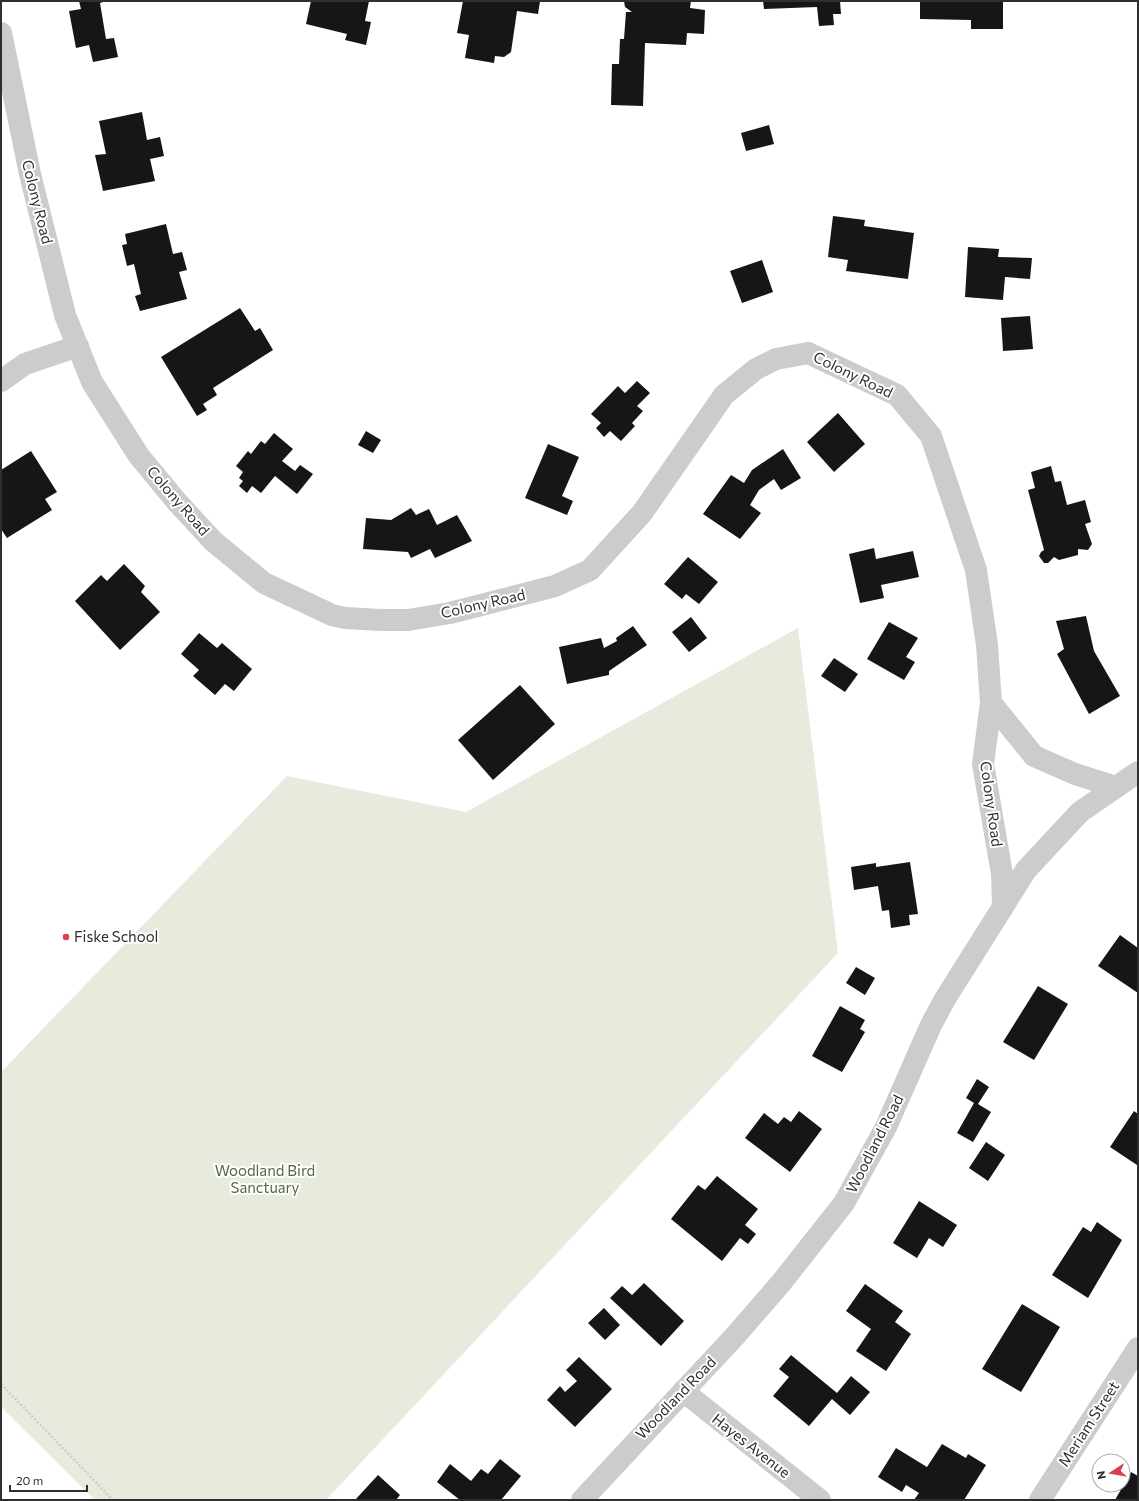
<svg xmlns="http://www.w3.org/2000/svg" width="1139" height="1501" viewBox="0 0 1139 1501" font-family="Commissioner,sans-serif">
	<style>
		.green { fill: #e6ebde }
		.building { fill: #161616 }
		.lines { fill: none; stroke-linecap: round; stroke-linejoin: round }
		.path { stroke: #ccc; stroke-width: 2.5; stroke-dasharray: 2 2; stroke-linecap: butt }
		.street { stroke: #ccc; stroke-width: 22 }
		.poi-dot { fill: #d84054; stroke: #fff; stroke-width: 1.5 }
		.labels { text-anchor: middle; stroke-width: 4; stroke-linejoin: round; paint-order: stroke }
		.street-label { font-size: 15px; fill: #2f2f2f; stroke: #fff }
		.poi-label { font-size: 15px; fill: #2f2f2f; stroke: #fff; text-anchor: start }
		.park-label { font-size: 15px; fill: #556840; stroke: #fff }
	</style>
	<rect width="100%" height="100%" fill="#fff"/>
	<!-- green -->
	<path class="green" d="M798 628 838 953 326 1500H95L1 1407V1072L287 776 466 812Z"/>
	<!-- building -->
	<path class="building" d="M79 1H106L100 3 106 39 114 38 118 57 93 62 89 45 76 48 69 11 81 9Z
		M311 1H369L365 21 371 22 366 45 345 40 347 34 306 24Z
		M463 1H540L538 14 517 11 511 52 504 57 495 56 494 63 465 58 469 35 457 33Z
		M624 1H691L690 8 705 10 704 34 687 33 686 45 645 43 643 106 611 105 612 64H619L620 39H624L626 12H632L625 7Z
		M763 1H840L841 14H833L834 25 819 26 817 7 764 9Z
		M920 1H1003V29H971V20L920 19Z
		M142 112 147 140 160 137 164 156 150 159 155 181 103 191 95 155 106 154 99 121Z
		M769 125 774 144 746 151 741 133Z
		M833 216 865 220 864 226 914 233 908 279 846 271 848 260 828 257Z
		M166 224 173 254 182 252 187 270 179 272 187 299 140 311 135 296 141 294 134 264 127 266 122 245 127 244 125 234Z
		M968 247 999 249 998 257 1032 258 1030 279 1005 277 1003 300 965 297Z
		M762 260 773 292 742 303 730 271Z
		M240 308 255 331 260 328 273 350 213 388 217 395 203 404 207 410 197 416 161 357Z
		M1030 316 1033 349 1003 351 1001 318Z
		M637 381 650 393 637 406 643 411 632 423 635 426 621 441 610 431 604 437 596 428 601 423 591 414 618 386 625 393Z
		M838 413 865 444 834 472 807 442Z
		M366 431 381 440 373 453 358 445Z
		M274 433 293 449 282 461 295 471 300 465 313 474 297 494 275 476 261 493 252 486 247 493 239 486 243 481 239 478 243 472 236 466 248 451 251 454 261 441 265 444Z
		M548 444 579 457 562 496 573 501 567 515 525 498Z
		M783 449 801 478 781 490 774 479 759 490 750 505 761 513 740 539 703 514 731 475 744 483 752 470Z
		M31 451 57 492 45 499 52 510 7 538 1 529V470Z
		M1051 466 1055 482 1061 481 1067 505 1085 500 1091 522 1085 524 1092 544 1088 550 1078 549V555L1059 560 1054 557 1048 563H1044L1039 556 1041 552 1044 550 1028 490 1035 488 1031 472Z
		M411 508 416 515 429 509 437 525 457 515 472 541 435 558 430 549 411 558 408 552 363 549 366 518 391 520Z
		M874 548 876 559 913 551 919 577 881 585 884 598 860 603 849 554Z
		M688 557 718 582 699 604 686 594 682 599 664 584Z
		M124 564 145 586 141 592 160 612 120 650 75 601 101 575 107 581Z
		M1086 616 1094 651 1120 696 1089 714 1057 654 1064 649 1056 621Z
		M691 617 707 638 689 652 672 632Z
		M889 622 918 638 906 657 915 662 904 680 867 659Z
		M633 626 647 645 609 671V675L567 684 559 647 601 638 604 648 617 641 616 638Z
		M199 633 217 648 222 643 252 669 234 691 225 684 215 695 193 676 199 670 181 654Z
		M834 658 858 674 845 692 821 676Z
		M520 685 555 724 493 780 458 740Z
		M910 862 918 914 909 915 910 925 891 928 889 910 882 911 878 886 854 890 851 867 876 863V867Z
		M1120 935 1138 948V993L1098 966Z
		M856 967 875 978 865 995 846 983Z
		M1038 986 1068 1004 1034 1060 1003 1042Z
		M840 1006 865 1020 860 1029 865 1032 842 1072 812 1056Z
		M977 1079 989 1087 978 1104 991 1112 973 1142 957 1133 974 1103 966 1098Z
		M799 1111 822 1129 790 1172 745 1138 764 1113 778 1124 784 1117 791 1122Z
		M1134 1111 1138 1114 1137 1165 1110 1147Z
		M986 1142 1005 1155 988 1181 969 1168Z
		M717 1176 758 1209 745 1225 756 1234 748 1244 740 1238 722 1261 671 1219 698 1185 705 1190Z
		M919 1201 957 1225 943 1247 929 1238 917 1258 893 1243Z
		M1097 1222 1122 1240 1088 1298 1052 1275 1083 1227 1091 1232Z
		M644 1283 684 1321 661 1346 610 1298 622 1286 632 1295Z
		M865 1284 903 1311 895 1322 911 1334 886 1371 856 1351 871 1329 846 1311Z
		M1022 1304 1060 1327 1021 1392 982 1369Z
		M604 1308 620 1325 605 1340 588 1323Z
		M791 1355 837 1393 851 1376 870 1392 850 1415 832 1399 809 1426 773 1396 789 1377 779 1369Z
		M579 1357 612 1389 575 1427 547 1400 560 1386 565 1392 577 1381 566 1370Z
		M942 1444 966 1458 968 1454 986 1465 964 1500H914L919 1493 906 1485 902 1492 878 1477 896 1448 927 1467Z
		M500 1459 521 1476 501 1500H460L437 1482 450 1464 471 1481 481 1469 488 1474Z
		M1131 1472 1138 1476V1500H1115Z
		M378 1475 400 1495 396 1500H355Z"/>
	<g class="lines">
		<!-- path -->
		<path class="path" d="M1 1384 113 1500"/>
		<!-- street -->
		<path class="street" d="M1 33 30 174 65 315 92 382 139 456 177 502 213 541 264 583 332 615 345 618 380 620H408L450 613 555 586 590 570 642 513 724 395 756 369 776 359 808 353 897 395 931 436 976 570 987 645 991 703 983 764 1002 874 1003 905
			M1 381 25 364 78 346
			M991 703 1034 756 1075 774 1116 787
			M683 1391 820 1500
			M582 1500 735 1336 781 1283 844 1203 886 1127 931 1025 945 999 1026 870 1080 812 1138 772
			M1040 1500 1138 1348"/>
	</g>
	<!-- markers -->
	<circle class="poi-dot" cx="66" cy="937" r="4"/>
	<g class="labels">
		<!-- street labels -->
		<g class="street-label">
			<text transform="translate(37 202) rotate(76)" y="5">Colony Road</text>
			<text transform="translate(853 375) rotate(26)" y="5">Colony Road</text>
			<text transform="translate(178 501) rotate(49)" y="5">Colony Road</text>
			<text transform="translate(483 604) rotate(-13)" y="5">Colony Road</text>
			<text transform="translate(991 804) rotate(82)" y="5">Colony Road</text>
			<text transform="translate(875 1144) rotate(-63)" y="5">Woodland Road</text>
			<text transform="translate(676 1398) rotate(-46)" y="5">Woodland Road</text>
			<text transform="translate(1089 1424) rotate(-57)" y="5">Meriam Street</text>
			<text transform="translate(751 1446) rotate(38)" y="5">Hayes Avenue</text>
		</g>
		<!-- poi labels -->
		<g class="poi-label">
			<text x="74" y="942">Fiske School</text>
		</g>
		<!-- park labels -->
		<g class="park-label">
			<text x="265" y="1176">Woodland Bird<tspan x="265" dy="17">Sanctuary</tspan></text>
		</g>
	</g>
	<!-- border -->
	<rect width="1139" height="1501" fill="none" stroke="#2f2f2f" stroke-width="4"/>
	<!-- north arrow -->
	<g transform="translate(1111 1473) rotate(258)"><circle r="19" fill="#ffffff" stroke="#acacac"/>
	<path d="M0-3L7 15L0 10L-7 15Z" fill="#d84054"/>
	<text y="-6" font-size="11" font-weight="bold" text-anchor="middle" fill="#2f2f2f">N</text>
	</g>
	<!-- scale -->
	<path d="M10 1485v6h77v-6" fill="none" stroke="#2f2f2f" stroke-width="2"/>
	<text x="16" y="1485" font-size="12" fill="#2f2f2f" stroke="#ffffff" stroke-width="3" paint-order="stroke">20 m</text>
</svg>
